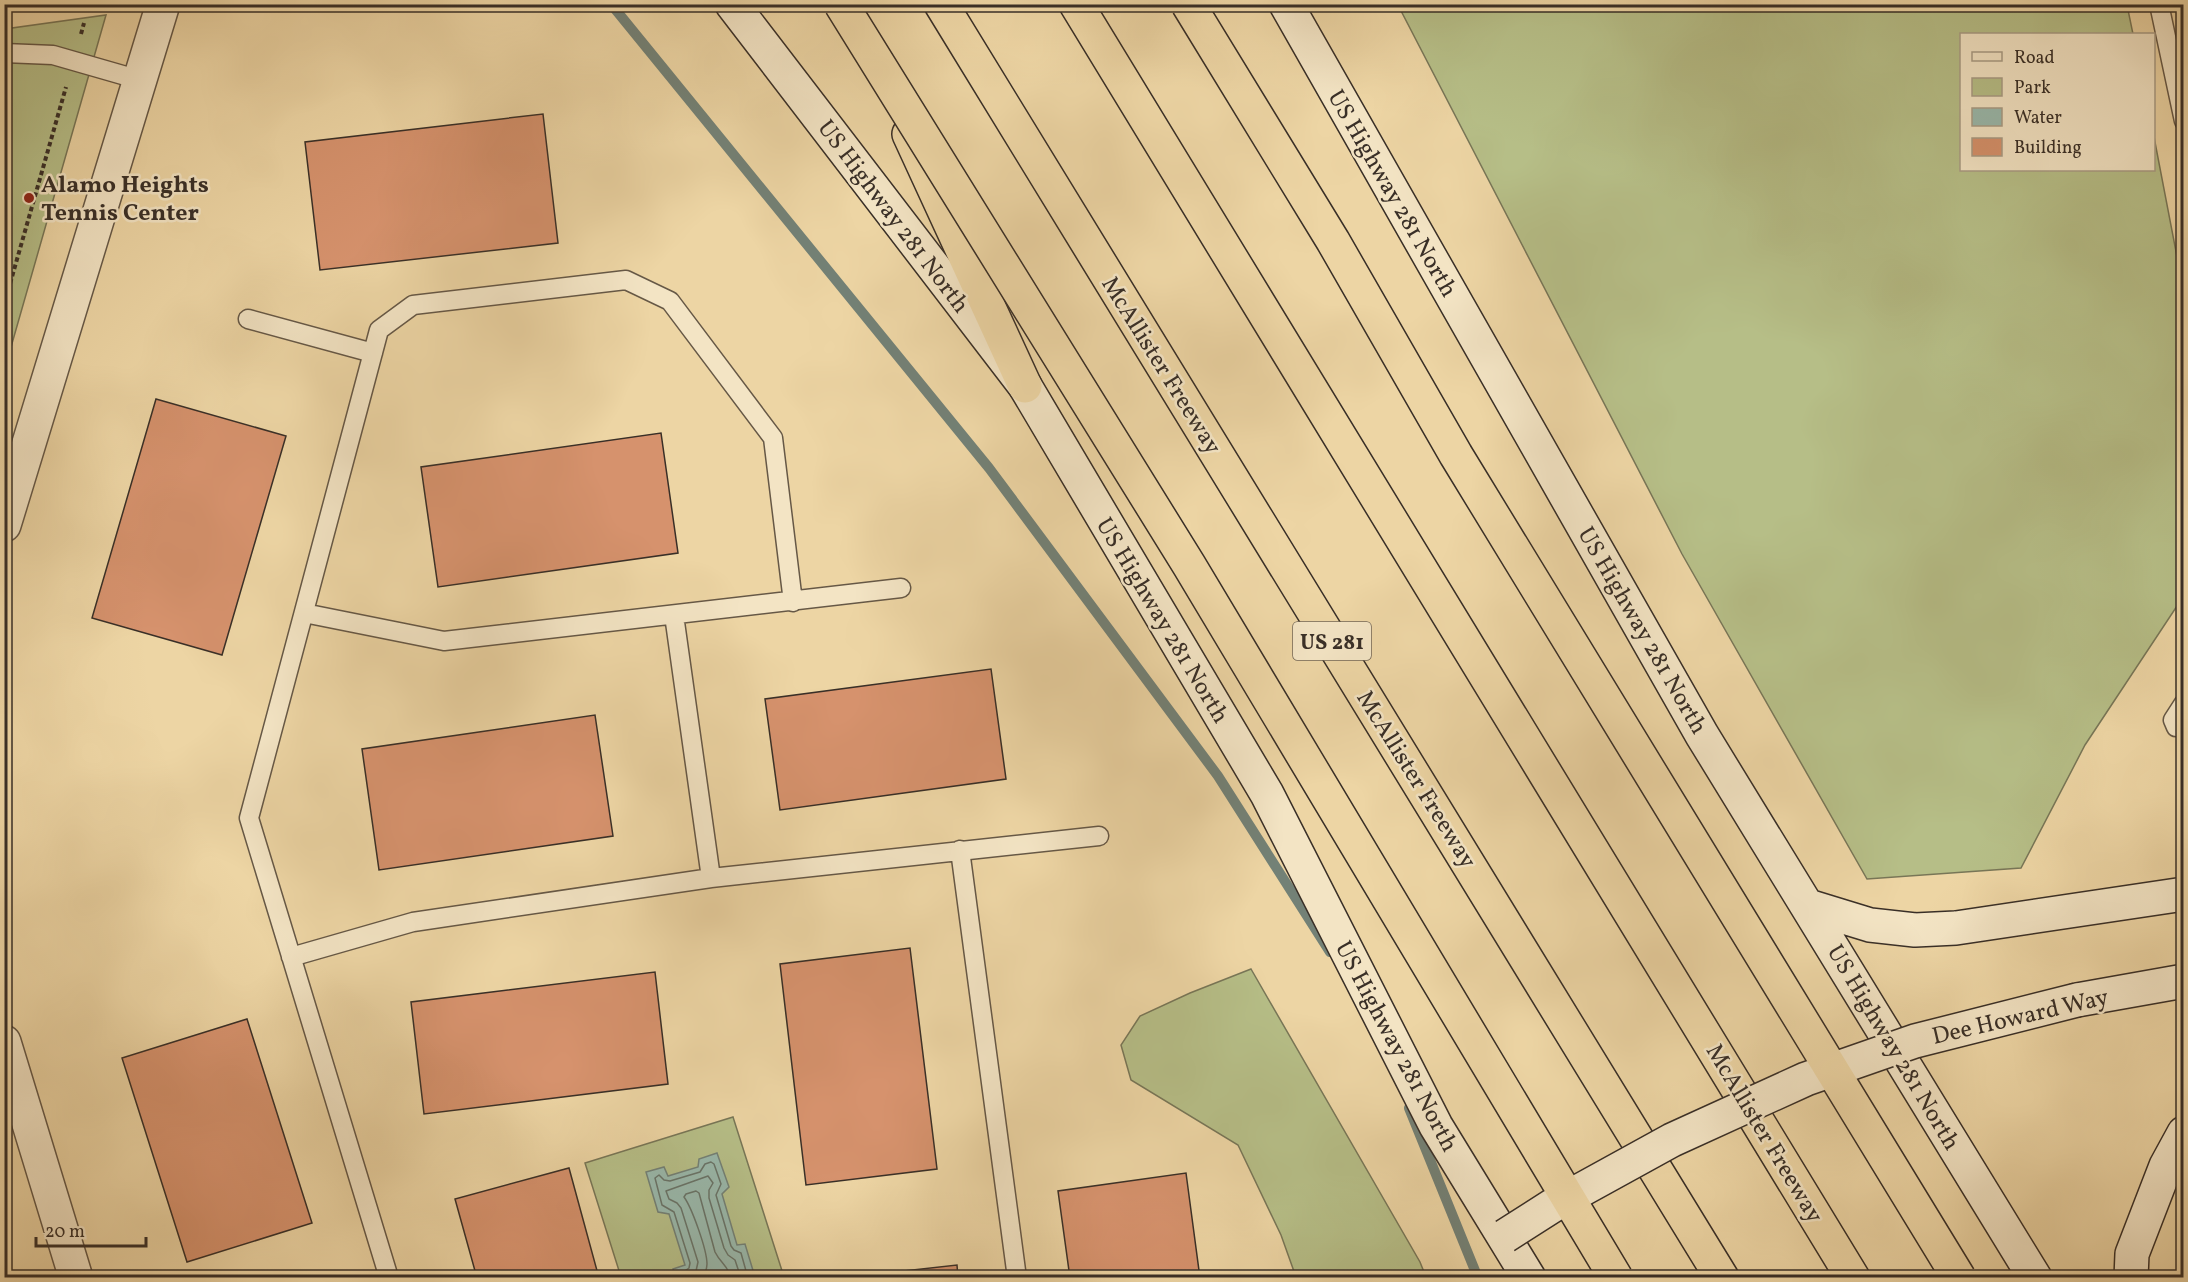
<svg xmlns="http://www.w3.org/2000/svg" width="2188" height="1282" viewBox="0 0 2188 1282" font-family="Vollkorn,serif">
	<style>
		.green { fill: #b6be87; stroke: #787657; stroke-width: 1.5 }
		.water { fill: #99b8ab; stroke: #738176; stroke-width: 1.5 }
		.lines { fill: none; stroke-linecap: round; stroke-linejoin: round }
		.shore { stroke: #697469; stroke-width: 1.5 }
		.stream { stroke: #738176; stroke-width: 10 }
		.building { fill: #d6926d; stroke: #392f27; stroke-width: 1.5 }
		.service-casing { stroke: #665846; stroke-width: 21 }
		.tertiary-casing { stroke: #665846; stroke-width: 36 }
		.secondary-casing { stroke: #392f27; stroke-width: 36 }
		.motorway-casing { stroke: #392f27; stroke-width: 36 }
		.path { stroke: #392f27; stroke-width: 4; stroke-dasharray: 4.5 3; stroke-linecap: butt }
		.service { stroke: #f3e4c4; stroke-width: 18 }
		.tertiary { stroke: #f3e4c4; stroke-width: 33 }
		.secondary { stroke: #f3e4c4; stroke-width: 33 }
		.motorway { stroke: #edd5a4; stroke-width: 33 }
		.secondary-bridge-casing { stroke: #392f27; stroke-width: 36; stroke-linecap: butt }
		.motorway-bridge-casing { stroke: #392f27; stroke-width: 36; stroke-linecap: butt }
		.secondary-bridge { stroke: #f3e4c4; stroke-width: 33 }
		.motorway-bridge { stroke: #edd5a4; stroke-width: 33 }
		.poi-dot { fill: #8f2418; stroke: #f3e4c4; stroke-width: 2 }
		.labels { text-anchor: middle; stroke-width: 5; stroke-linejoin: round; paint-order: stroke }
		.shield { fill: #f3e4c4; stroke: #716556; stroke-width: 1.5 }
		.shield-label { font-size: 22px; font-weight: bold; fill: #392f27 }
		.poi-label { font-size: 24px; font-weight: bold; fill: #392f27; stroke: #f3e4c4; text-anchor: start }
		.street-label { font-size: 24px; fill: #392f27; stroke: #f3e4c4 }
	</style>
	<rect width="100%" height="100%" fill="#edd5a4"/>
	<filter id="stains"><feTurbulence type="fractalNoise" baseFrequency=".00333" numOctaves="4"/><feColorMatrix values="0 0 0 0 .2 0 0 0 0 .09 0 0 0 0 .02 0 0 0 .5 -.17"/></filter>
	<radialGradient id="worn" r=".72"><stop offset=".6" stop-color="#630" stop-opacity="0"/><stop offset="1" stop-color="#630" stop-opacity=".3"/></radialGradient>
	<!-- green -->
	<path class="green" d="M1398 5H2127L2133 34H1962V170H2154V137L2183 288V597L2085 745 2021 868 1867 879 1682 554Z
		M106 15 5 368V29Z
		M1251 969 1420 1262 1426 1277H1296L1281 1235 1238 1145 1131 1080 1121 1045 1140 1016 1190 993Z
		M733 1117 784 1277H621L585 1163Z"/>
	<!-- water -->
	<path class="water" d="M717 1153 729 1187 722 1194 737 1245 745 1244 755 1277H676L673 1269 685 1265 669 1214 658 1212 646 1172 664 1167 668 1176 698 1167 699 1159Z"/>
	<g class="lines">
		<!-- shore -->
		<path class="shore" d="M681 1278 682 1273 689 1268 690 1263 674 1212 662 1205 655 1178 659 1175 664 1180 670 1181 700 1172 705 1164 711 1162 714 1164 721 1184 716 1195 731 1246 734 1250 741 1253 748 1278
			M690 1278 696 1271 698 1262 681 1208 677 1203 669 1199 666 1191 708 1176 713 1183 709 1190V1198L724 1248 728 1255 735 1260 741 1278
			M703 1278C705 1273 707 1269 707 1264 707 1250 692 1208 684 1197L686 1194 696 1191 699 1193 715 1252C721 1264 727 1264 731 1278"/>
		<!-- stream -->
		<path class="stream" d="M611 4 989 468 1218 776 1330 952
			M1409 1108 1478 1278"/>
	</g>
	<!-- building -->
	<path class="building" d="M543 114 558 243 320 270 305 142Z
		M156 399 286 436 222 655 92 618Z
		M661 433 678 553 438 587 421 467Z
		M991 669 1006 779 780 810 765 699Z
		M595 715 613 836 379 870 362 749Z
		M910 948 937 1169 806 1185 780 964Z
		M655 972 668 1084 424 1114 411 1002Z
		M247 1019 312 1223 187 1262 122 1058Z
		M569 1168 599 1278H477L455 1199Z
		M1186 1173 1200 1278H1070L1058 1191Z
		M957 1265 958 1278H841Z"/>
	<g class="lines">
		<!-- service casing -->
		<g class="service-casing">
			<path id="service" d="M2159 4 2184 121
				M4 53 53 55 140 80
				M248 319 373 353
				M304 613 444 641 901 588
				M674 615 711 878
				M2184 703 2173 720 2176 727H2184
				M960 850 1017 1278
				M291 957 413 922 711 878 1099 836
				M389 1278 249 818 379 330 413 305 626 280 670 301 773 438 793 602"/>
		</g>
		<!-- tertiary casing -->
		<g class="tertiary-casing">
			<path id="tertiary" d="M4 525 163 4
				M4 1042 76 1278"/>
		</g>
		<!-- secondary casing -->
		<g class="secondary-casing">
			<path id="secondary" d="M732 4 1025 386 1267 794 1436 1126 1529 1278
				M1286 4 1702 735 2035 1278
				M1808 906 1870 925 1915 930 1956 928 2184 894
				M2077 1000 2184 981
				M2131 1278 2132 1254 2166 1166 2184 1133"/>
		</g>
		<!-- motorway casing -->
		<g class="motorway-casing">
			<path id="motorway" d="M941 4 1722 1278
				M1076 4 1853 1278
				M909 134 1025 386"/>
		</g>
		<!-- path -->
		<path class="path" d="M81 34 84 23
			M4 305 66 87"/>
		<!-- service -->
		<use href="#service" class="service"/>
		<!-- tertiary -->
		<use href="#tertiary" class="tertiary"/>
		<!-- secondary -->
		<use href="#secondary" class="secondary"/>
		<!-- motorway -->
		<use href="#motorway" class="motorway"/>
		<!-- secondary-bridge casing -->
		<g class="secondary-bridge-casing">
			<path id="secondary-bridge" d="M1505 1236 1552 1206 1672 1140 1806 1079 1915 1041 2077 1000"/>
		</g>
		<!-- motorway-bridge casing -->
		<g class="motorway-bridge-casing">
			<path id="motorway-bridge" d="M841 4 1189 565 1616 1278
				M1188 4 1333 241 1456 455 1959 1278"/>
		</g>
		<!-- secondary-bridge -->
		<use href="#secondary-bridge" class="secondary-bridge"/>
		<!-- motorway-bridge -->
		<use href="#motorway-bridge" class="motorway-bridge"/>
	</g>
	<!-- markers -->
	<circle class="poi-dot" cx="29" cy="198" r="6"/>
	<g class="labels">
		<!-- shield labels -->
		<rect class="shield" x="1293" y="622" width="78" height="38" rx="4.5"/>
		<g class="shield-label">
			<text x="1332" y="649">US 281</text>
		</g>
		<!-- poi labels -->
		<g class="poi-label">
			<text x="41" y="192">Alamo Heights<tspan x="41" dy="28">Tennis Center</tspan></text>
		</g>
		<!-- street labels -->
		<g class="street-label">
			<text transform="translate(1393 193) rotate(60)" y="8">US Highway 281 North</text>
			<text transform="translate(894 216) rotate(53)" y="8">US Highway 281 North</text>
			<text transform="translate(1162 365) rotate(58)" y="8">McAllister Freeway</text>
			<text transform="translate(1163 620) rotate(59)" y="8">US Highway 281 North</text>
			<text transform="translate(1643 630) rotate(60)" y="8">US Highway 281 North</text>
			<text transform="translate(1417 779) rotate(58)" y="8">McAllister Freeway</text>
			<text transform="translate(2020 1016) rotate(-13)" y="8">Dee Howard Way</text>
			<text transform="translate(1397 1046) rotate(62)" y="8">US Highway 281 North</text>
			<text transform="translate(1894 1047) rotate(59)" y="8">US Highway 281 North</text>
			<text transform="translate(1765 1133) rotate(59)" y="8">McAllister Freeway</text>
		</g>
	</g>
	<!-- margin -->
	<rect width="2188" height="1282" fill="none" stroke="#edd5a4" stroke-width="24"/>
	<rect x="6" y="6" width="2176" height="1270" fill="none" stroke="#392f27" stroke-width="3"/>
	<rect x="12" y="12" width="2164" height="1258" fill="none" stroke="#392f27" stroke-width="1.5"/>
	<!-- legend -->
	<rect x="1960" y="33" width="195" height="138" fill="#f3e4c4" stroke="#a99c85" stroke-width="1.5"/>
	<rect x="1972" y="52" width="30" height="9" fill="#f3e4c4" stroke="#a99c85" stroke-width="1.5"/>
	<text x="2014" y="63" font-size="18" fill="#392f27">Road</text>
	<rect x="1972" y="78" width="30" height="18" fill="#b6be87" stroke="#a99c85" stroke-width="1.5"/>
	<text x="2014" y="93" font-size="18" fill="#392f27">Park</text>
	<rect x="1972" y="108" width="30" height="18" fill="#99b8ab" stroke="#a99c85" stroke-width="1.5"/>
	<text x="2014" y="123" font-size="18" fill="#392f27">Water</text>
	<rect x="1972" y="138" width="30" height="18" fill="#d6926d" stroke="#a99c85" stroke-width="1.5"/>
	<text x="2014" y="153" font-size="18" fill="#392f27">Building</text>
	<!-- scale -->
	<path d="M36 1237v9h110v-9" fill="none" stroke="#392f27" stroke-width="3"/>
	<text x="45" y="1237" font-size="18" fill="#392f27" stroke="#f3e4c4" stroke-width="4.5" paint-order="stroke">20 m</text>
	<rect width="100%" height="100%" filter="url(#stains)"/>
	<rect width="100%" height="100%" fill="url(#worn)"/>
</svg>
